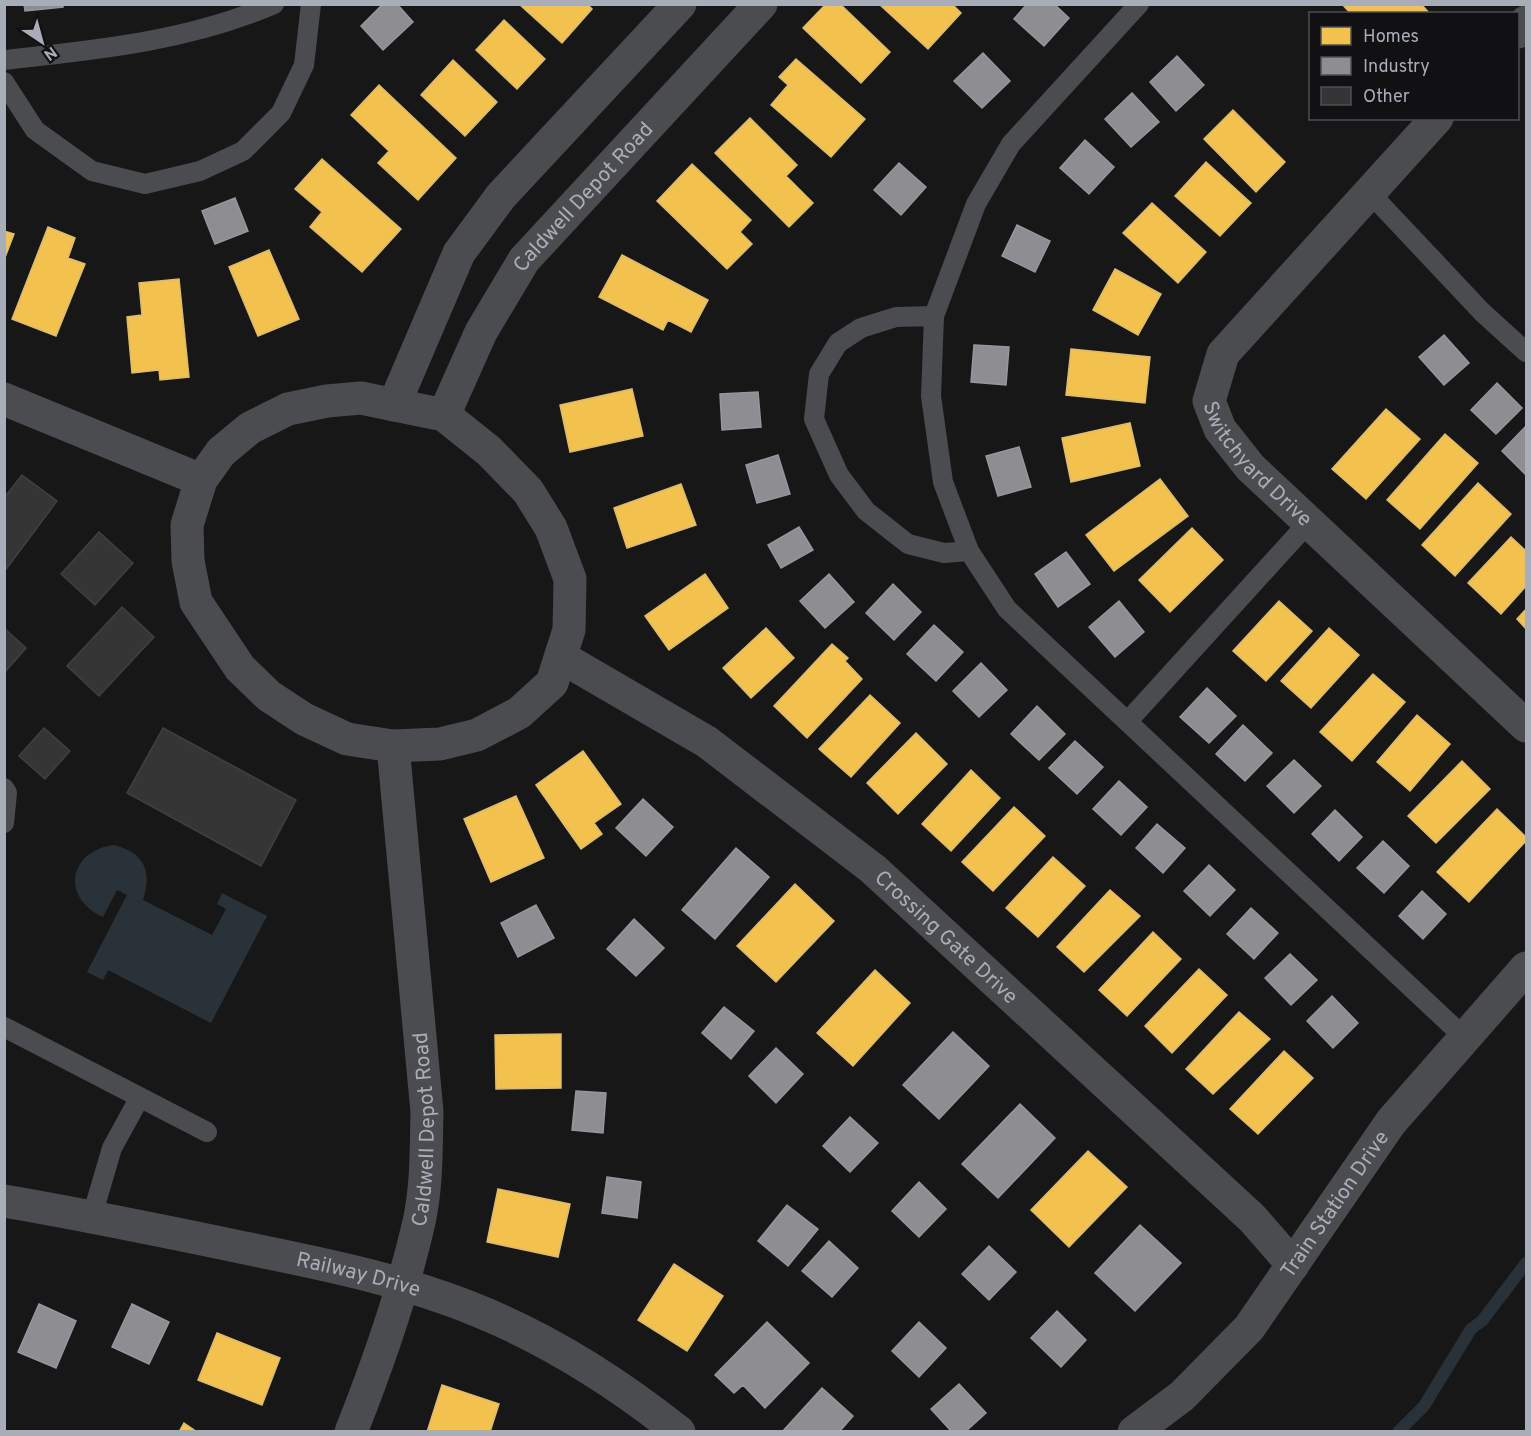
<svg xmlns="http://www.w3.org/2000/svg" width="1531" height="1436" viewBox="0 0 1531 1436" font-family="Overpass,sans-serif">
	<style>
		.water { fill: #2a3239 }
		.homes { fill: #f2c14e; stroke: #dcbb6e; stroke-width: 1.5 }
		.industry { fill: #8d8d92; stroke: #95979d; stroke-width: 1.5 }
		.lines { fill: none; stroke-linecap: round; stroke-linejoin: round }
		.stream { stroke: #2a3239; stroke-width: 12 }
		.building { fill: #353536; stroke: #3f4043; stroke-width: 1.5 }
		.lane { stroke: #4b4c50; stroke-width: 20 }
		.street { stroke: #4b4c50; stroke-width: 33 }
		.labels { text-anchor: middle; stroke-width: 6; stroke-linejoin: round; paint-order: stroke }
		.street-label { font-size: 21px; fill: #a8adb8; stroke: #111113 }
	</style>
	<rect width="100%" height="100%" fill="#171717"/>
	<!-- water -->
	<path class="water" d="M114 845C145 853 152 871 143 900L212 935 226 909 217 904 222 893 267 916 211 1023 108 970 103 980 87 972 127 895 117 890 103 917C61 898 68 851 114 845Z"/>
	<!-- homes -->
	<path class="homes" d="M519 4H587L592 9 562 43Z
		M826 4H840L890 52 861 83 803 28Z
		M879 4H952L961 13 928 49Z
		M1342 4H1421L1430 14H1351Z
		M504 20 545 59 517 89 476 50Z
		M796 59 865 119 831 157 771 105 788 85 779 77Z
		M453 60 497 102 465 136 421 95Z
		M379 85 456 158 418 200 378 163 389 151 351 115Z
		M1233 110 1285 162 1256 192 1204 139Z
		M750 118 797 165 786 176 813 203 789 227 715 153Z
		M322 159 401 229 362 272 310 227 322 212 295 189Z
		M1206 162 1251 203 1220 236 1175 196Z
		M692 164 751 220 740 232 752 244 727 269 657 201Z
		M1152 203 1206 252 1178 283 1123 233Z
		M48 227 75 238 68 258 85 264 56 336 12 319Z
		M4 231 14 234 4 260Z
		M269 250 299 319 258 336 229 267Z
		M622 255 708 300 691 332 668 320 663 330 599 297Z
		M1115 269 1161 294 1138 335 1093 310Z
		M179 279 189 377 160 380 159 370 132 373 127 317 142 315 139 283Z
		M1071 349 1150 357 1145 403 1066 395Z
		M632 389 643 436 570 452 560 405Z
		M1386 409 1420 439 1366 499 1332 469Z
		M1130 423 1140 466 1071 482 1062 438Z
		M1445 434 1478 463 1420 529 1387 500Z
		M1160 479 1188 516 1114 571 1086 535Z
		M1478 483 1511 514 1455 576 1422 545Z
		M681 484 696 525 627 548 614 508Z
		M1192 528 1223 560 1170 612 1139 580Z
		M1511 537 1526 551V586L1501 614 1468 583Z
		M705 574 728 608 669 650 645 616Z
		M1279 601 1312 631 1266 681 1233 651Z
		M1526 609V629L1517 619Z
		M766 628 794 658 751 698 723 668Z
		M1329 628 1359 655 1311 708 1281 681Z
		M832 644 848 658 845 661 862 679 807 738 774 706Z
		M1373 674 1405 702 1352 761 1320 732Z
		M870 695 900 723 851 777 819 749Z
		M1417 715 1450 744 1410 791 1377 762Z
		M916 733 947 764 898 814 867 783Z
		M583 751 621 804 594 823 602 834 581 849 536 785Z
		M1462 761 1490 789 1436 843 1408 816Z
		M971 770 1000 798 951 851 922 824Z
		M516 796 544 858 491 882 464 819Z
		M1014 807 1045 836 993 891 962 862Z
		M1497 809 1526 837V841L1469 902 1437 872Z
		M1053 857 1085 886 1038 937 1006 908Z
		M795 884 834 921 776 982 737 946Z
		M1110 890 1140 916 1084 972 1057 947Z
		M1153 932 1181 959 1127 1016 1099 990Z
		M1199 969 1227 995 1172 1053 1145 1026Z
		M875 970 910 1003 853 1066 817 1033Z
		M1239 1012 1270 1039 1213 1094 1186 1069Z
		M561 1034V1088L496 1089 495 1035Z
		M1284 1051 1313 1078 1258 1134 1230 1109Z
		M1088 1151 1127 1187 1069 1247 1031 1210Z
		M498 1189 570 1204 558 1257 487 1242Z
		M674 1264 723 1296 687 1351 638 1320Z
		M217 1333 280 1358 262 1405 198 1380Z
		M442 1385 499 1404 490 1432H427Z
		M184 1423 197 1432H179Z"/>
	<!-- industry -->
	<path class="industry" d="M24 4H63V7L25 11Z
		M383 4H397L413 22 383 50 361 26Z
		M1027 4H1054L1069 18 1044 46 1014 19Z
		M983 53 1010 81 982 108 954 81Z
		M1177 56 1204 85 1176 111 1150 82Z
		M1132 93 1159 122 1131 147 1105 119Z
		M1085 140 1114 167 1089 194 1060 168Z
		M899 163 926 187 901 215 874 190Z
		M235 198 248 231 215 244 202 211Z
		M1017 225 1050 241 1035 272 1002 256Z
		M1444 335 1469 363 1444 385 1419 357Z
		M974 345 1009 347 1006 385 971 382Z
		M1497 383 1522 408 1496 434 1471 410Z
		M758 392 761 427 722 430 720 394Z
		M1526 426V475L1502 451Z
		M1019 447 1031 487 998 496 986 456Z
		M778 455 790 494 757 503 746 465Z
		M799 527 813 550 781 568 768 545Z
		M1066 552 1090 584 1058 607 1035 574Z
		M829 574 854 602 825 628 800 601Z
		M893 584 921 612 894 640 866 613Z
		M1119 601 1144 632 1115 657 1089 627Z
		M934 625 963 652 936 681 907 654Z
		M981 663 1007 690 979 717 953 691Z
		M1207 688 1236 716 1209 743 1180 717Z
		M1037 706 1065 734 1039 760 1011 734Z
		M1243 725 1272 753 1245 781 1216 754Z
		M1075 741 1103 767 1077 794 1049 768Z
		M1294 760 1321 786 1294 813 1267 786Z
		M1119 781 1147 807 1121 835 1093 809Z
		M643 799 673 827 646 856 616 828Z
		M1335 810 1362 837 1339 861 1312 834Z
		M1157 824 1185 848 1163 873 1136 848Z
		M1383 841 1409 866 1384 893 1357 868Z
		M736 848 769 877 715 939 682 910Z
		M1209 865 1235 890 1210 916 1184 891Z
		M1422 891 1446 914 1423 939 1399 916Z
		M536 905 554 938 518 957 501 923Z
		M1251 908 1278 933 1254 959 1227 934Z
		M634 919 664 948 636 976 607 949Z
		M1290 954 1317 980 1291 1005 1265 978Z
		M1332 996 1358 1023 1333 1048 1307 1021Z
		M724 1007 754 1031 731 1059 702 1033Z
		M953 1032 989 1066 939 1119 903 1085Z
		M776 1048 803 1074 776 1103 749 1076Z
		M576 1091 606 1093 603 1133 572 1130Z
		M1020 1104 1055 1138 998 1198 962 1164Z
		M850 1117 878 1143 850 1172 823 1146Z
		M607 1177 641 1182 637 1218 602 1213Z
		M919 1182 946 1209 919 1237 892 1211Z
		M787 1205 818 1229 788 1266 758 1241Z
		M1140 1225 1181 1263 1135 1311 1095 1273Z
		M829 1241 858 1268 832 1297 802 1271Z
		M989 1246 1016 1272 989 1300 962 1274Z
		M39 1304 76 1321 56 1368 18 1352Z
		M132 1304 169 1322 149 1364 112 1347Z
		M1057 1311 1086 1340 1061 1367 1031 1338Z
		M767 1322 809 1363 765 1408 743 1385 734 1393 715 1375Z
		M919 1322 946 1348 919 1377 892 1351Z
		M959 1384 986 1413 965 1432H952L931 1409Z
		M822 1388 853 1416 839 1432H782Z"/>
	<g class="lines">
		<!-- stream -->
		<path class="stream" d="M1398 1432 1424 1406 1471 1329 1482 1321 1526 1263"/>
	</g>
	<!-- building -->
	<path class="building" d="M22 475 57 501 4 572V498Z
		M99 532 133 563 95 605 61 574Z
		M122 607 154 637 99 696 67 666Z
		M4 628 26 648 4 673Z
		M44 728 70 751 45 779 19 756Z
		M163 728 296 800 261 866 127 793Z"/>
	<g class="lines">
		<!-- lane -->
		<path class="lane" d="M1139 4 1011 144 976 204 934 316 931 396 943 482 969 551 1007 609 1464 1037
			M4 60C96 50 189 41 274 4
			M4 82 35 130 92 171 145 184 200 171 243 151 281 113 304 65 311 4
			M1369 192 1482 312 1526 352
			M934 316 896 317 861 328 838 343 819 374 814 419 839 475 866 511 908 544 944 553 969 551
			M1128 721 1309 522
			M4 788 7 793 4 823
			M4 1027 207 1132
			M92 1216 112 1148 140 1097"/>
		<!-- street -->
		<g class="street">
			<path d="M1518 32 1526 22"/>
			<path id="s1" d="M1437 118 1223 354 1209 401 1220 429 1250 467 1526 726"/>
			<path d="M361 398 444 415 489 451 528 491 551 528 570 579 569 630 552 683 519 713 477 735 440 744 393 746 347 739 304 719 269 696 240 668 196 602 188 561 187 525 201 480 221 452 250 428 288 409 327 401Z"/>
			<path d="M4 399 201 480"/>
			<path d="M394 405 459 253 501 196 680 4"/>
			<path id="s2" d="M444 415 481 332 524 260 761 4"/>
			<path id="s3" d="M561 657 707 742 873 869 1252 1218 1293 1265"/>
			<path id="s4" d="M4 1201C87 1215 168 1232 250 1249 328 1265 407 1281 481 1312 551 1341 620 1385 679 1432"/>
			<path id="s5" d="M351 1432C378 1364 403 1293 419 1222 427 1186 426 1148 427 1112L393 746"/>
			<path id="s6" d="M1134 1432 1182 1396 1249 1328 1391 1122 1526 968"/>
		</g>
	</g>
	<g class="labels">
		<!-- street labels -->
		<g class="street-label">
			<text dy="7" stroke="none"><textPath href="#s2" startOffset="261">Caldwell Depot Road</textPath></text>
			<text dy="7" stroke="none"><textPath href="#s1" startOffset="448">Switchyard Drive</textPath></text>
			<text dy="7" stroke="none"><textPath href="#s3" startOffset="478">Crossing Gate Drive</textPath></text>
			<text dy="7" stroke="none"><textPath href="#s5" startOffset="314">Caldwell Depot Road</textPath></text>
			<text dy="7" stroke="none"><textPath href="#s6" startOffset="306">Train Station Drive</textPath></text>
			<text dy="7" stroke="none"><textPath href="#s4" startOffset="362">Railway Drive</textPath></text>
		</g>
	</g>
	<!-- border -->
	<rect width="1531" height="1436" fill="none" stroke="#a8adb8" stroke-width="12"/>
	<!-- legend -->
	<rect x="1309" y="12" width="210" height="108" fill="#111113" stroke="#4d4f55" stroke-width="1.5"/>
	<rect x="1321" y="27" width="30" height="18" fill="#f2c14e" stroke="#4d4f55" stroke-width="1.5"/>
	<text x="1363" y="42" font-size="18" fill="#a8adb8">Homes</text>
	<rect x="1321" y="57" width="30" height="18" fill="#8d8d92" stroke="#4d4f55" stroke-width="1.5"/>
	<text x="1363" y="72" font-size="18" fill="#a8adb8">Industry</text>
	<rect x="1321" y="87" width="30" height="18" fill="#353536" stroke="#4d4f55" stroke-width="1.5"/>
	<text x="1363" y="102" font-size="18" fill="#a8adb8">Other</text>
	<!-- north arrow -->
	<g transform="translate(42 42) rotate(144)" stroke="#111113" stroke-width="4.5" paint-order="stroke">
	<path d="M0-4.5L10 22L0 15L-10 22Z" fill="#a8adb8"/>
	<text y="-9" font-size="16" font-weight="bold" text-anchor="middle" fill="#a8adb8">N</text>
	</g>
</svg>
